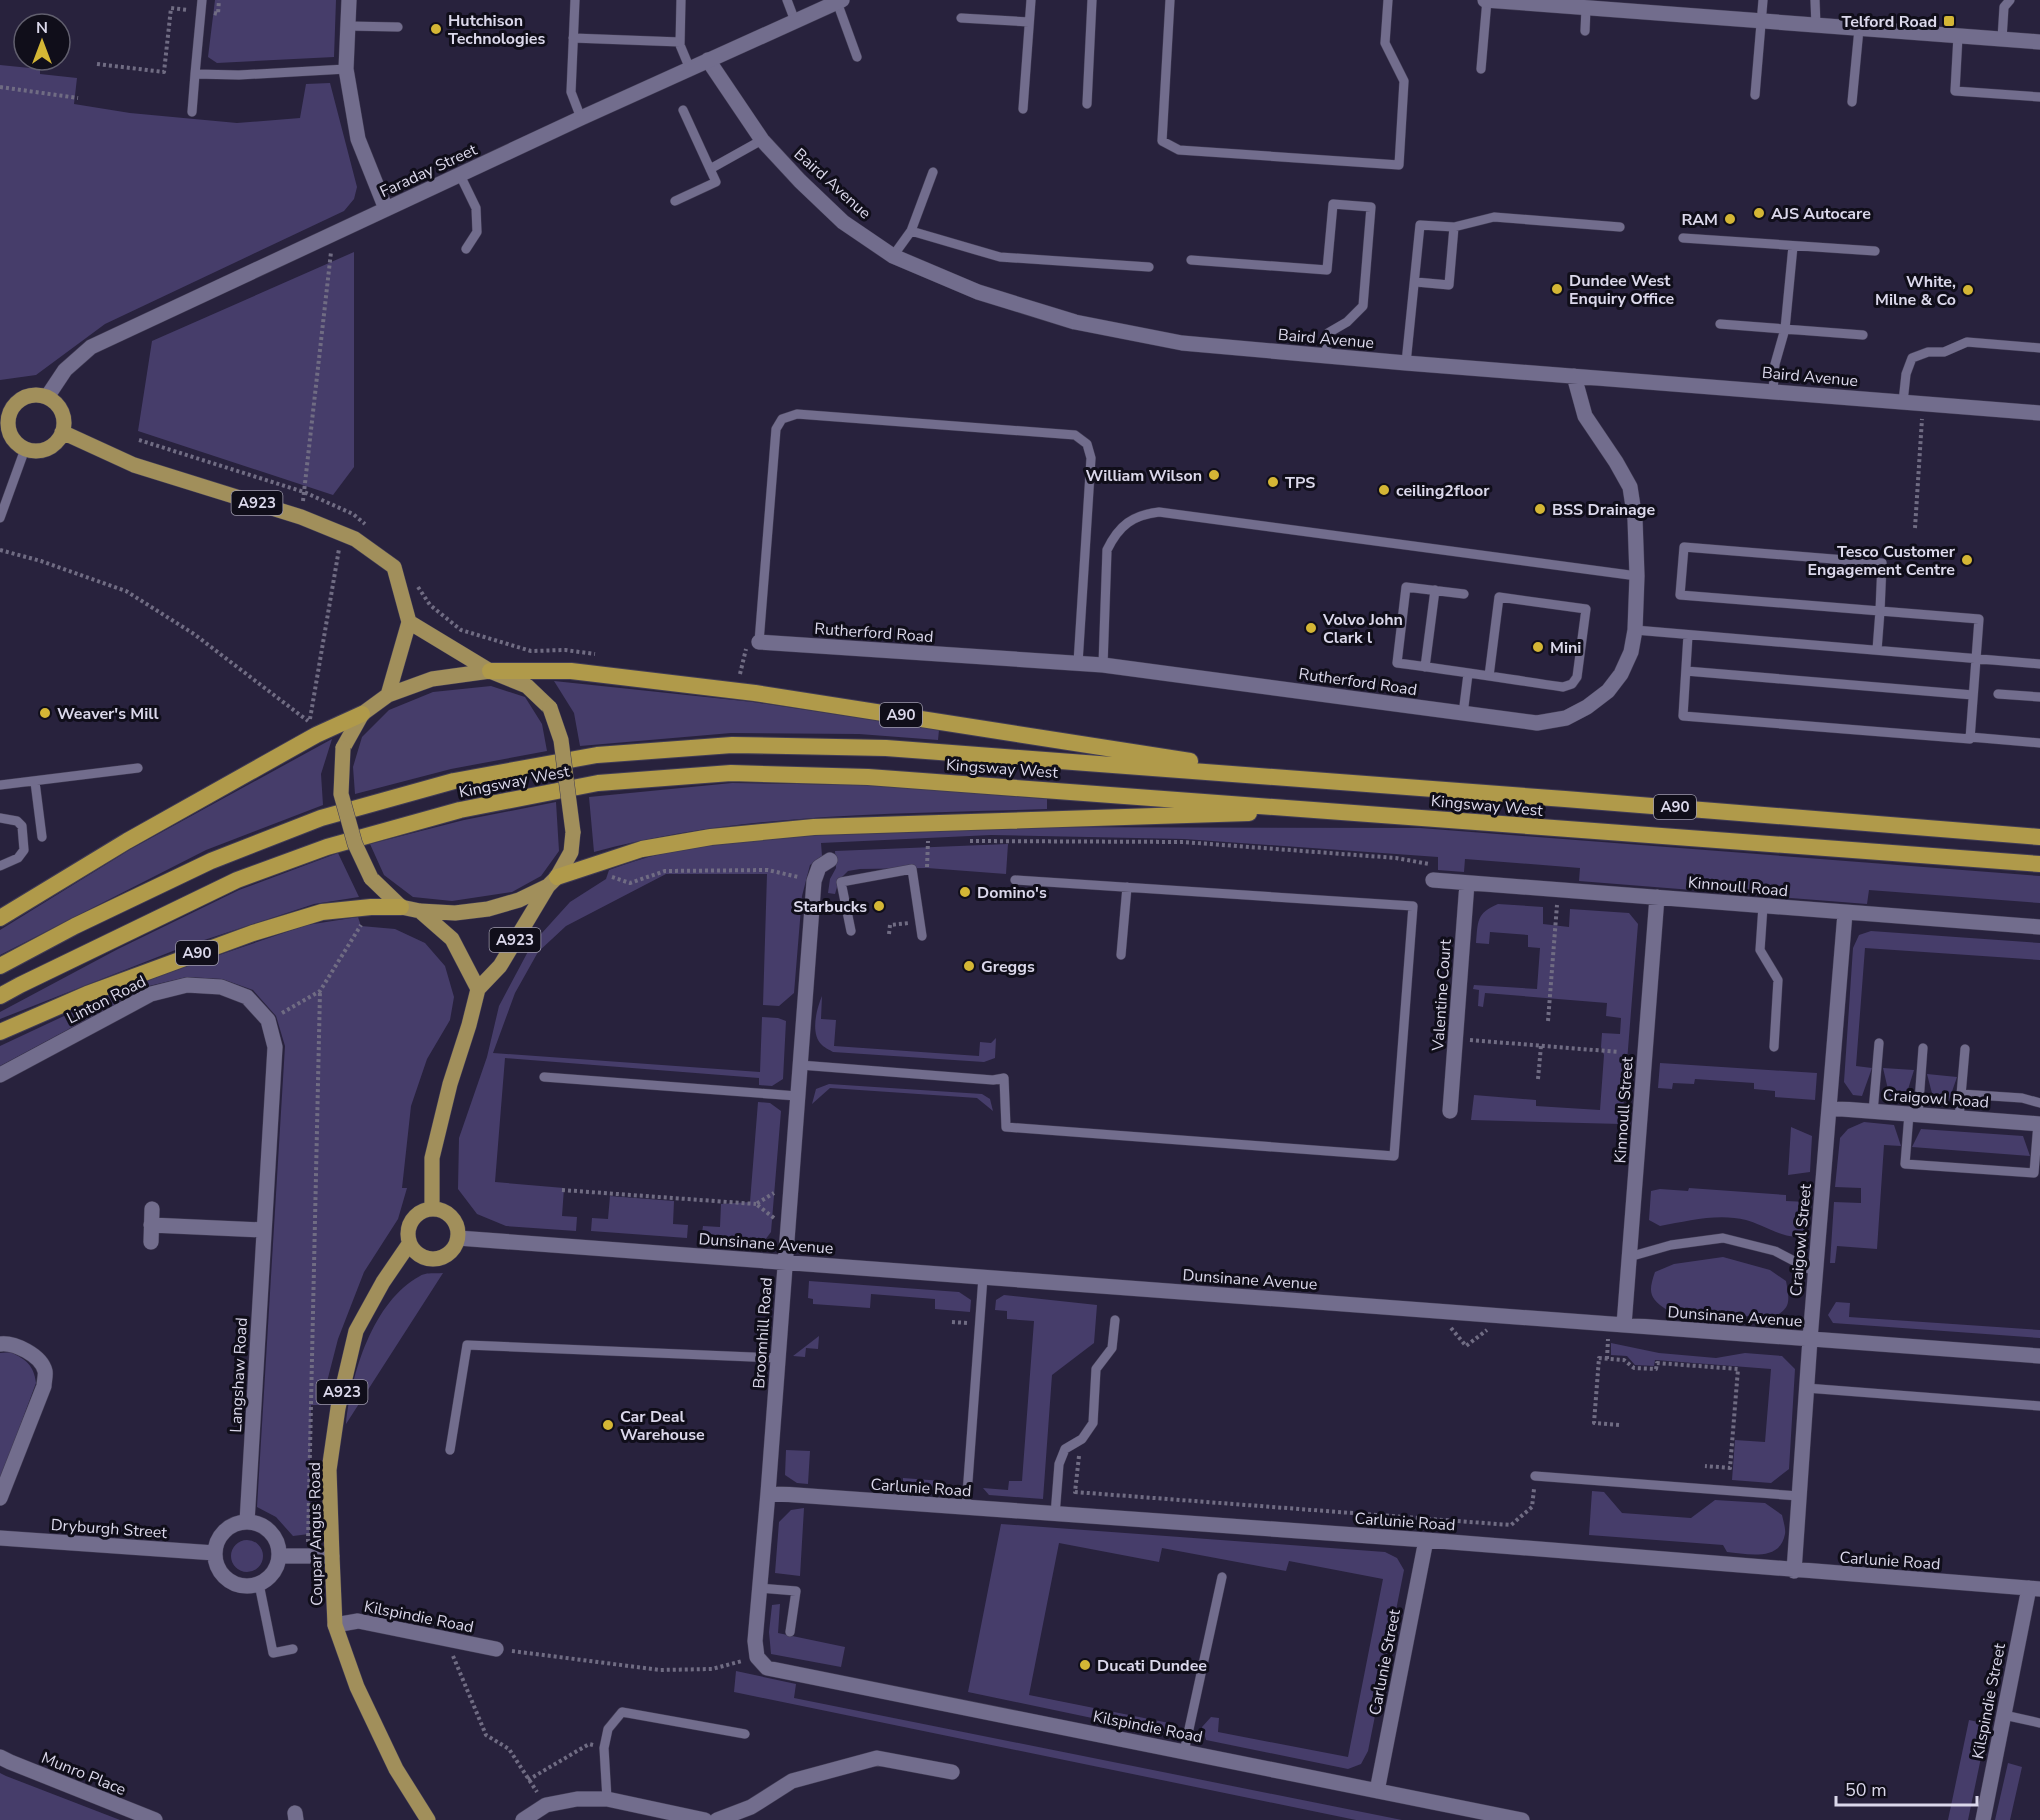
<svg xmlns="http://www.w3.org/2000/svg" width="2040" height="1820" viewBox="0 0 2040 1820" font-family="'Nunito Sans',sans-serif">
	<style>
		.green { fill: #463d6a }
		.lines { fill: none; stroke-linecap: round; stroke-linejoin: round }
		.service-casing { stroke: #413c54; stroke-width: 10 }
		.minor-casing { stroke: #413c54; stroke-width: 16 }
		.tertiary-casing { stroke: #413c54; stroke-width: 16 }
		.primary-casing { stroke: #413c54; stroke-width: 16 }
		.trunk-casing { stroke: #413c54; stroke-width: 18 }
		.path { stroke: #706c83; stroke-width: 4; stroke-dasharray: 3 3; stroke-linecap: butt }
		.service { stroke: #726d8d; stroke-width: 9 }
		.minor { stroke: #726d8d; stroke-width: 15 }
		.tertiary { stroke: #726d8d; stroke-width: 15 }
		.primary { stroke: #a18f5b; stroke-width: 15 }
		.trunk { stroke: #b09a4a; stroke-width: 16 }
		.primary-bridge-casing { stroke: #413c54; stroke-width: 16; stroke-linecap: butt }
		.primary-bridge { stroke: #a18f5b; stroke-width: 15 }
		.poi-dot { fill: #d4b635; stroke: #100e1a; stroke-width: 2 }
		.labels { text-anchor: middle; stroke-width: 6; stroke-linejoin: round; paint-order: stroke }
		.shield { fill: #100e1a; stroke: #9e9bac; stroke-width: 1.5 }
		.shield-label { font-size: 15px; font-weight: bold; fill: #dbd8eb }
		.poi-label { font-size: 16px; font-weight: bold; fill: #dbd8eb; stroke: #100e1a; text-anchor: start }
		.street-label { font-size: 16px; fill: #dbd8eb; stroke: #100e1a }
	</style>
	<rect width="100%" height="100%" fill="#28223d"/>
	<!-- green -->
	<path class="green" d="M215 0H336L334 57 217 63 208 57Z
		M0 65 40 69V74L77 78 74 104 130 113 237 123 300 118 306 84 330 83 357 187 354 199 344 211 105 324 36 375 0 380Z
		M354 252V467L333 495 138 431 152 341Z
		M554 681 753 702 939 730 938 740 859 734 731 733 580 746 574 713Z
		M491 686 525 697 542 724 547 751 451 769 355 794 353 767 362 737 389 710 433 692Z
		M332 739 321 774 323 805 206 850 0 955V930L131 849Z
		M732 783 868 785 1047 799V809C896 814 742 812 594 852L589 797Z
		M556 802 559 851 541 876 512 892 452 901 413 897 384 875 370 844 464 820Z
		M993 827 1420 828 2040 876V903L1869 890 1867 904 1579 881 1580 868 1465 859 1464 872 1438 870V857L1184 839 991 835 821 843 822 856 810 865 802 896 794 993 779 1006 763 1005 767 874H666L566 926 538 952 515 993 493 1053 760 1072 762 1017 778 1018 786 1021 783 1079 772 1086 759 1085V1078L505 1058 495 1182 564 1188 562 1216 577 1217 576 1231 506 1226 477 1214 458 1189 459 1138 487 1057 499 1006 532 944 570 902 606 879 609 870C626 864 643 858 661 854 769 831 883 832 993 827Z
		M1008 844 1006 874 927 868 860 869 848 871 839 880 835 894 828 893 830 879 836 868 835 851Z
		M338 853 359 897 314 904 183 947 0 1019V1012L118 949 239 890Z
		M1498 904 1543 907V924L1569 927 1570 909 1629 913 1638 924 1622 1124 1471 1120 1474 1095 1536 1100V1106L1600 1110 1604 1055 1601 1047 1602 1033 1620 1034 1621 1018 1606 1016 1607 1003 1485 993 1483 1007 1478 1006 1479 990 1473 989 1474 985 1537 989 1540 948 1528 947V935L1490 932 1489 944 1476 943C1478 922 1476 913 1498 904Z
		M358 917 361 926 395 929 425 943 445 966 454 997 450 1020 427 1059 411 1106 402 1188H407L398 1219 364 1272 338 1339 321 1405H311L309 1534 293 1536 276 1517 257 1507 285 1046 276 1016 253 990 222 979 187 977 149 986 0 1066V1046L128 986 307 925Z
		M1871 931 2040 943V960L1865 948 1856 1066 1872 1068 1862 1096 1853 1095 1844 1082 1853 948 1859 935Z
		M822 996 821 1019 836 1020 834 1046 979 1056 980 1042 991 1043 996 1038 995 1058 984 1062 833 1052C830 1050 823 1047 821 1044 810 1032 817 1008 822 996Z
		M1660 1063 1817 1073 1815 1100 1775 1097V1091L1754 1089V1083L1695 1079 1694 1084 1673 1083 1672 1089 1658 1088Z
		M1883 1068 1914 1070 1905 1099 1890 1098Z
		M1927 1074 1957 1077 1948 1103 1934 1101Z
		M829 1084 982 1094 990 1099 993 1111 977 1098 830 1088 812 1104 816 1089Z
		M758 1102 770 1103 781 1111 771 1232 765 1240 750 1243 701 1239 703 1226 720 1227 721 1204 750 1202Z
		M1864 1122 1894 1125 1901 1146 1884 1145 1877 1249 1837 1246 1835 1263H1830L1834 1202 1861 1203V1188L1835 1187 1840 1138 1848 1129Z
		M1791 1127 1812 1136 1810 1172 1788 1175Z
		M1921 1129 2023 1136 2030 1156 1912 1147Z
		M1689 1188 1786 1195V1201L1808 1202C1807 1212 1810 1231 1798 1236 1787 1240 1759 1223 1746 1220 1718 1213 1688 1221 1660 1226L1649 1220 1651 1191 1660 1189 1688 1191Z
		M610 1196 674 1201 673 1224 688 1225 687 1238 591 1231 592 1218 608 1219Z
		M1723 1257 1770 1270 1786 1281C1790 1302 1791 1309 1771 1318L1667 1310C1649 1298 1648 1292 1655 1272L1674 1264Z
		M443 1273 346 1424C351 1374 373 1301 420 1276 426 1272 436 1274 443 1273Z
		M809 1281 959 1292 971 1300 970 1312 935 1309V1299L871 1294 870 1308 813 1304V1299L808 1298Z
		M1004 1295 1097 1305 1094 1343 1052 1375 1043 1499 989 1495 983 1488 1008 1490 1009 1481H1022L1034 1321 1007 1319V1311L995 1310 996 1300Z
		M1836 1302 1850 1303 1849 1317 2040 1330V1338L1833 1323 1828 1315Z
		M819 1336 818 1349 806 1348 805 1357 793 1356Z
		M1611 1343 1659 1353 1716 1358 1745 1353 1782 1356 1795 1369 1789 1469 1771 1483 1732 1480 1735 1440 1765 1442 1771 1369 1655 1360 1654 1366 1635 1365 1627 1356 1611 1355Z
		M11 1352C26 1360 34 1365 36 1383L0 1480V1353Z
		M786 1450 810 1451 808 1484 797 1483 785 1475Z
		M903 1478 942 1481V1485L952 1486 945 1491 903 1488Z
		M1592 1491 1604 1492 1622 1513 1691 1518 1715 1500 1765 1503 1782 1515C1783 1520 1786 1529 1785 1534 1780 1562 1747 1554 1727 1552L1723 1545 1589 1535Z
		M804 1508 800 1576 775 1573 779 1522 791 1510Z
		M1001 1524 1385 1552 1397 1558 1404 1570 1368 1751 1361 1764 1348 1769 1206 1740 1202 1727 1211 1717 1219 1718 1218 1732 1348 1757 1383 1579 1289 1561 1286 1571 1162 1548 1159 1562 1059 1543 1029 1695 1174 1724 1173 1735 968 1692Z
		M231 1556a16 16 0 1 1 32 0a16 16 0 1 1-32 0Z
		M780 1604 778 1633 845 1647 841 1667 771 1654 769 1632 772 1605Z
		M736 1671 796 1684 794 1698 1402 1820H1356L734 1692Z
		M1969 1720 1988 1724 1968 1820H1948Z
		M2008 1763 2022 1767 2010 1820H1995Z
		M0 1773 6 1776 120 1820H0Z"/>
	<g class="lines">
		<!-- service casing -->
		<g class="service-casing">
			<path id="service" d="M202 0 195 74 239 75 346 69
				M575 0 571 92 581 118
				M681 0 680 45 690 69
				M787 0 795 21
				M1170 0 1162 141 1179 150 1399 165 1404 81 1385 43 1388 0
				M1815 0 1816 26
				M837 2 857 57
				M961 18 1029 22
				M348 26 398 27
				M1585 31 1586 8
				M1958 36 1955 91 2040 97
				M573 38 680 42
				M2002 39 2004 7 2010 0
				M1481 69 1487 0
				M1755 95 1763 0
				M1852 102 1859 29
				M1087 104 1092 0
				M1023 109 1031 0
				M192 112 195 74
				M710 169 762 140
				M460 175 476 208 477 232 466 249
				M675 201 716 182 683 110
				M911 231 1000 257 1149 267
				M1683 238 1875 251
				M893 256 911 231 933 172
				M1191 260 1327 270 1333 204 1371 207 1363 306 1347 322 1328 333 1326 356
				M1416 282 1449 285 1454 227
				M1720 324 1863 335
				M1406 363 1420 225 1454 227 1494 217 1620 227
				M1773 391 1775 364 1785 329 1793 246
				M1903 402 1906 374 1912 358 1928 352H1944L1967 342 2040 348
				M0 518 25 449
				M1464 594 1406 587 1397 663C1452 670 1508 679 1563 687L1572 684 1577 677 1586 609 1499 597 1489 676
				M1635 630 2040 664
				M1688 635 1683 716 1970 739 1979 619 1880 611 1882 563 1684 547 1680 595 1880 611 1877 650
				M759 642 776 429 782 419 797 414 1075 435 1087 444 1091 458 1078 663
				M1103 665 1107 550C1119 525 1133 515 1159 512L1637 576
				M1425 667 1435 590
				M1686 671 1973 695
				M1998 694 2040 697
				M1463 714 1468 674
				M1970 737 2040 743
				M35 782 42 837
				M0 785 138 768
				M0 818 17 821 22 826 24 850 18 858 0 866
				M1763 906 1760 950 1778 980 1774 1047
				M851 931 841 882 912 869 922 936
				M1121 955 1127 887
				M800 1065 993 1080 1004 1078 1006 1127 1394 1156 1413 906 1015 880
				M544 1077 797 1096
				M1961 1094 2022 1098 2040 1103
				M1873 1112 1879 1043
				M1909 1114 1905 1164 2034 1173 2038 1123
				M1918 1115 1923 1048
				M1959 1118 1965 1049
				M1629 1257 1671 1245 1723 1238 1775 1251 1815 1272
				M1806 1388 2040 1406
				M450 1450 467 1345 778 1358
				M1535 1476 1799 1496
				M966 1508 983 1277
				M1055 1515 1059 1464 1065 1449 1082 1439 1093 1423 1096 1369 1112 1348 1115 1320
				M259 1584 273 1653 293 1649
				M760 1588 796 1591 790 1632
				M2004 1715 2040 1723
				M1184 1752 1222 1577
				M607 1799 604 1748 608 1729 622 1712 745 1734"/>
		</g>
		<!-- minor casing -->
		<g class="minor-casing">
			<path id="minor" d="M708 60 762 140 800 181 843 222 893 256 978 292 1075 322 1182 343 1406 363 2040 413
				M759 642 1103 665 1537 723 1566 718 1587 707 1608 691 1621 674 1631 652 1635 630 1637 576 1635 519 1630 487 1616 462 1585 416 1574 376
				M830 860 819 867 814 881 768 1493 755 1641 757 1657 767 1668 1522 1820
				M1433 880 2040 927
				M0 1075 151 994 187 985 221 987 247 997 268 1020 275 1047 247 1522
				M1829 1108 2040 1124
				M1450 1111 1467 883
				M151 1225 264 1230
				M458 1238 2040 1356
				M151 1242 152 1209
				M1624 1325 1657 897
				M0 1344C14 1342 41 1355 45 1371 46 1375 44 1382 44 1386L0 1498
				M768 1493 1426 1540 2040 1589
				M215 1554a32 32 0 1 1 64 0a32 32 0 1 1-64 0Z
				M0 1538 215 1553
				M280 1556H332
				M1794 1571 1810 1339 1845 913
				M335 1625 358 1621 496 1649
				M0 1757 10 1762 155 1820
				M1377 1791 1426 1540
				M295 1813 296 1820
				M523 1820 546 1805 577 1799H607L705 1820
				M717 1820 751 1807 792 1781 877 1758 952 1772
				M1983 1820 2029 1588"/>
		</g>
		<!-- tertiary casing -->
		<g class="tertiary-casing">
			<path id="tertiary" d="M349 0 346 69 358 139 386 209
				M1485 0 2040 42
				M47 397 65 370 91 347 581 118 842 0"/>
		</g>
		<!-- primary casing -->
		<g class="primary-casing">
			<path id="primary" d="M8 423a28 28 0 1 1 56 0a28 28 0 1 1-56 0Z
				M62 432 134 465 301 517 355 539 394 567 409 622 388 695
				M409 622 490 671 527 686 550 708
				M343 748 362 714 388 695 432 679 490 671
				M371 878 401 907 420 911 455 913 488 909 519 900 548 886 557 877 571 852 573 832
				M420 911 452 939 478 989
				M432 1208V1158L450 1084 469 1025 478 989 500 966 548 886
				M408 1234a25 25 0 1 1 50 0a25 25 0 1 1-50 0Z
				M409 1244 383 1282 356 1331 338 1408 329 1470 332 1556 335 1625 357 1687 396 1769 428 1820"/>
		</g>
		<!-- trunk casing -->
		<g class="trunk-casing">
			<path id="trunk" d="M490 671H571L755 693 1190 761
				M557 877 642 849 711 837 814 827 1249 813
				M0 918 127 841 316 735 362 714
				M0 966 75 926 211 861 321 818 454 781 597 755 732 745 886 748 1565 799 2040 837
				M0 996 20 985 237 880 327 847 460 810 598 783 731 773 868 777 2040 864
				M0 1032 87 994 253 933 322 912 371 907H401"/>
		</g>
		<!-- path -->
		<path class="path" d="M214 13 218 14 219 0
			M97 64 164 72 171 8 188 10
			M0 87 78 98
			M139 440 304 492 353 514 365 524
			M303 501 331 252
			M1915 528 1922 419
			M0 550 41 561 126 591 194 634 308 721
			M418 587 430 605 461 630 531 651 565 650 595 654
			M740 674 746 649
			M310 719 339 549
			M970 841 1183 842 1396 858 1429 864
			M927 867 928 841
			M612 877 630 883 665 871 768 870 798 877
			M889 934 890 925 909 923
			M282 1013 320 991 361 925
			M1548 1021 1557 905
			M1470 1040 1619 1052
			M1538 1079 1541 1046
			M562 1190 756 1204
			M774 1218 756 1204 774 1193
			M952 1322 967 1323
			M1451 1328 1466 1346 1487 1330
			M1607 1359 1608 1339
			M1619 1425 1594 1423 1599 1358 1624 1360 1634 1368 1656 1369 1657 1363 1738 1369 1730 1468 1705 1466
			M1079 1456 1075 1492 1497 1524 1511 1525 1532 1507 1534 1489
			M308 1542 320 991
			M512 1651 660 1670 712 1669 742 1661
			M453 1656 486 1735 509 1749 537 1792
			M528 1780 589 1744 593 1745"/>
		<!-- service -->
		<use href="#service" class="service"/>
		<!-- minor -->
		<use href="#minor" class="minor"/>
		<!-- tertiary -->
		<use href="#tertiary" class="tertiary"/>
		<!-- primary -->
		<use href="#primary" class="primary"/>
		<!-- trunk -->
		<use href="#trunk" class="trunk"/>
		<!-- primary-bridge casing -->
		<g class="primary-bridge-casing">
			<path id="primary-bridge" d="M550 708 561 740 573 832
				M343 748 341 794 355 844 371 878"/>
		</g>
		<!-- primary-bridge -->
		<use href="#primary-bridge" class="primary-bridge"/>
	</g>
	<!-- markers -->
	<g class="poi-dot">
		<rect x="1943" y="15" width="12" height="12" rx="3"/>
		<circle cx="436" cy="29" r="6"/>
		<circle cx="1759" cy="213" r="6"/>
		<circle cx="1730" cy="219" r="6"/>
		<circle cx="1557" cy="289" r="6"/>
		<circle cx="1968" cy="290" r="6"/>
		<circle cx="1214" cy="475" r="6"/>
		<circle cx="1273" cy="482" r="6"/>
		<circle cx="1384" cy="490" r="6"/>
		<circle cx="1540" cy="509" r="6"/>
		<circle cx="1967" cy="560" r="6"/>
		<circle cx="1311" cy="628" r="6"/>
		<circle cx="1538" cy="647" r="6"/>
		<circle cx="45" cy="713" r="6"/>
		<circle cx="965" cy="892" r="6"/>
		<circle cx="879" cy="906" r="6"/>
		<circle cx="969" cy="966" r="6"/>
		<circle cx="608" cy="1425" r="6"/>
		<circle cx="1085" cy="1665" r="6"/>
	</g>
	<g class="labels">
		<!-- shield labels -->
		<g class="shield">
			<rect x="231.5" y="491" width="51" height="24" rx="4.5"/>
			<rect x="880" y="703" width="42" height="24" rx="4.5"/>
			<rect x="1654" y="795" width="42" height="24" rx="4.5"/>
			<rect x="489.5" y="928" width="51" height="24" rx="4.5"/>
			<rect x="176" y="941" width="42" height="24" rx="4.5"/>
			<rect x="316.5" y="1380" width="51" height="24" rx="4.5"/>
		</g>
		<g class="shield-label">
			<text x="257" y="508">A923</text>
			<text x="901" y="720">A90</text>
			<text x="1675" y="812">A90</text>
			<text x="515" y="945">A923</text>
			<text x="197" y="958">A90</text>
			<text x="342" y="1397">A923</text>
		</g>
		<!-- poi labels -->
		<g class="poi-label">
			<text x="448" y="26">Hutchison<tspan x="448" dy="18">Technologies</tspan></text>
			<text x="1937" y="27" text-anchor="end">Telford Road</text>
			<text x="1771" y="219">AJS Autocare</text>
			<text x="1718" y="225" text-anchor="end">RAM</text>
			<text x="1569" y="286">Dundee West<tspan x="1569" dy="18">Enquiry Office</tspan></text>
			<text x="1956" y="287" text-anchor="end">White,<tspan x="1956" dy="18">Milne &amp; Co</tspan></text>
			<text x="1202" y="481" text-anchor="end">William Wilson</text>
			<text x="1285" y="488">TPS</text>
			<text x="1396" y="496">ceiling2floor</text>
			<text x="1552" y="515">BSS Drainage</text>
			<text x="1955" y="557" text-anchor="end">Tesco Customer<tspan x="1955" dy="18">Engagement Centre</tspan></text>
			<text x="1323" y="625">Volvo John<tspan x="1323" dy="18">Clark l</tspan></text>
			<text x="1550" y="653">Mini</text>
			<text x="57" y="719">Weaver's Mill</text>
			<text x="977" y="898">Domino's</text>
			<text x="867" y="912" text-anchor="end">Starbucks</text>
			<text x="981" y="972">Greggs</text>
			<text x="620" y="1422">Car Deal<tspan x="620" dy="18">Warehouse</tspan></text>
			<text x="1097" y="1671">Ducati Dundee</text>
		</g>
		<!-- street labels -->
		<g class="street-label">
			<text transform="translate(428 170) rotate(-25)" y="6">Faraday Street</text>
			<text transform="translate(833 183) rotate(42)" y="6">Baird Avenue</text>
			<text transform="translate(1326 338) rotate(5)" y="6">Baird Avenue</text>
			<text transform="translate(1810 376) rotate(5)" y="6">Baird Avenue</text>
			<text transform="translate(874 632) rotate(4)" y="6">Rutherford Road</text>
			<text transform="translate(1358 681) rotate(8)" y="6">Rutherford Road</text>
			<text transform="translate(1002 768) rotate(4)" y="6">Kingsway West</text>
			<text transform="translate(514 781) rotate(-11)" y="6">Kingsway West</text>
			<text transform="translate(1487 805) rotate(5)" y="6">Kingsway West</text>
			<text transform="translate(1738 886) rotate(5)" y="6">Kinnoull Road</text>
			<text transform="translate(1441 995) rotate(-86)" y="6">Valentine Court</text>
			<text transform="translate(106 999) rotate(-27)" y="6">Linton Road</text>
			<text transform="translate(1936 1098) rotate(4)" y="6">Craigowl Road</text>
			<text transform="translate(1623 1110) rotate(-86)" y="6">Kinnoull Street</text>
			<text transform="translate(1800 1240) rotate(-85)" y="6">Craigowl Street</text>
			<text transform="translate(766 1243) rotate(4)" y="6">Dunsinane Avenue</text>
			<text transform="translate(1250 1279) rotate(4)" y="6">Dunsinane Avenue</text>
			<text transform="translate(1735 1316) rotate(4)" y="6">Dunsinane Avenue</text>
			<text transform="translate(762 1333) rotate(-86)" y="6">Broomhill Road</text>
			<text transform="translate(238 1375) rotate(-87)" y="6">Langshaw Road</text>
			<text transform="translate(921 1487) rotate(4)" y="6">Carlunie Road</text>
			<text transform="translate(1405 1521) rotate(4)" y="6">Carlunie Road</text>
			<text transform="translate(109 1528) rotate(4)" y="6">Dryburgh Street</text>
			<text transform="translate(315 1534) rotate(-91)" y="6">Coupar Angus Road</text>
			<text transform="translate(1890 1560) rotate(4)" y="6">Carlunie Road</text>
			<text transform="translate(419 1616) rotate(11)" y="6">Kilspindie Road</text>
			<text transform="translate(1384 1662) rotate(-79)" y="6">Carlunie Street</text>
			<text transform="translate(1988 1701) rotate(-79)" y="6">Kilspindie Street</text>
			<text transform="translate(1148 1726) rotate(11)" y="6">Kilspindie Road</text>
			<text transform="translate(84 1773) rotate(22)" y="6">Munro Place</text>
		</g>
	</g>
	<!-- north arrow -->
	<g transform="translate(42 42)"><circle r="28" fill="#100e1a" stroke="#615f6e" stroke-width="1.5"/>
	<path d="M0-4.5L10 22L0 15L-10 22Z" fill="#d4b635"/>
	<text y="-9" font-size="16" font-weight="bold" text-anchor="middle" fill="#dbd8eb">N</text>
	</g>
	<!-- scale -->
	<path d="M1836 1796v9h141v-9" fill="none" stroke="#dbd8eb" stroke-width="3"/>
	<text x="1845" y="1796" font-size="18" fill="#dbd8eb" stroke="#100e1a" stroke-width="4.5" paint-order="stroke">50 m</text>
</svg>
